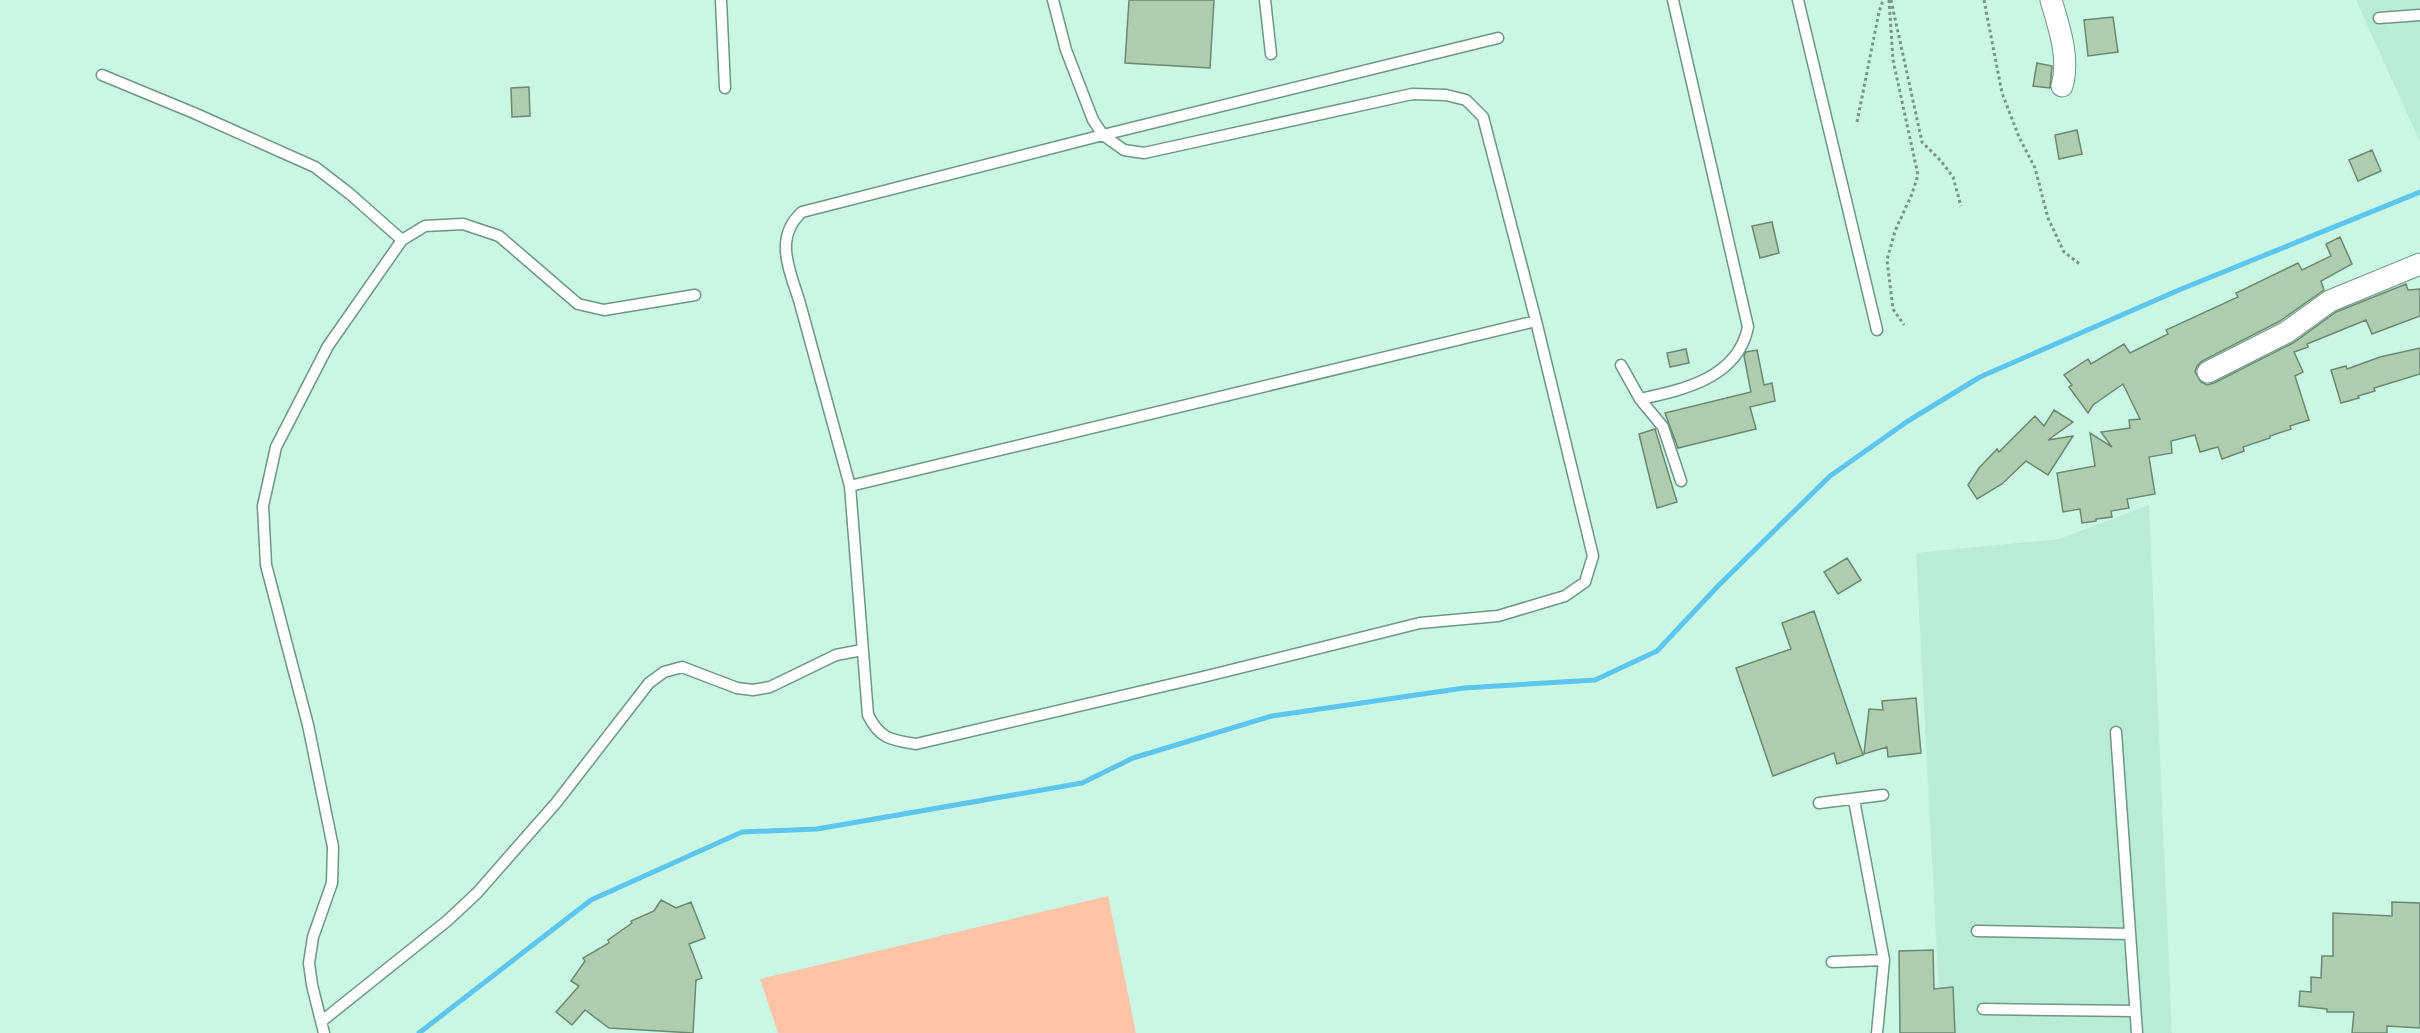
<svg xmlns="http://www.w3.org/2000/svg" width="2420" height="1033" viewBox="0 0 2420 1033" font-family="Signika,sans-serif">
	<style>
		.built { fill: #b8ecd8 }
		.green { fill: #fdc4a7 }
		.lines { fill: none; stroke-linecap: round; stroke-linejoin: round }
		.stream { stroke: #5cc5f1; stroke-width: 5 }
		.building { fill: #adccb0; stroke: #6c896f; stroke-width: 1.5 }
		.service-casing { stroke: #6d9686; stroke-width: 13 }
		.minor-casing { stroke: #6d9686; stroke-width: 23 }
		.path { stroke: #77968a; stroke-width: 3; stroke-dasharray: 3 3; stroke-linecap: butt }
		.service { stroke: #fff; stroke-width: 10 }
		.minor { stroke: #fff; stroke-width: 21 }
	</style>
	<rect width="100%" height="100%" fill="#caf6e4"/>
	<!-- built -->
	<path class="built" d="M2356 0H2420V142Z
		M2149 505 2172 1033H1941L1916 553 2059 539Z"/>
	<!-- green -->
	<path class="green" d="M1108 896 1136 1033H778L760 979Z"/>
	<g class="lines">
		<!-- stream -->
		<path class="stream" d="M419 1033 591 900 742 832 817 829 1082 783 1133 758 1272 716 1464 688 1595 680 1657 651 1718 586 1830 476 1908 421 1980 377 2179 290 2420 192"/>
	</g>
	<!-- building -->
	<path class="building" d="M1129 0H1214L1210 68 1125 63Z
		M2113 17 2118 52 2088 56 2084 20Z
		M2037 63 2052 66 2050 88 2033 86Z
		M529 87 530 116 512 117 511 88Z
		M2077 130 2082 154 2059 159 2055 135Z
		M2372 150 2381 171 2358 181 2349 160Z
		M1772 222 1779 253 1760 258 1752 226Z
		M2340 237 2352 264 2321 281 2324 290 2280 321 2202 361 2197 366 2195 372 2201 382 2207 385 2214 383 2293 343 2336 312 2406 284 2408 290 2420 289V316L2372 334 2366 320 2307 344 2308 347 2294 352 2303 372 2295 376 2309 420 2290 426 2291 429 2270 436V438L2243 447 2244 451 2222 459 2218 447 2200 452 2195 435 2171 441 2172 453 2149 457 2155 494 2127 499 2129 508 2111 511 2112 517 2096 519V521L2082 523 2080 509 2063 512 2057 473 2095 466 2090 433 2112 447 2101 432 2130 428 2129 420 2140 419 2123 384 2093 405 2088 413 2069 387 2072 385 2064 375 2088 359 2091 364 2124 344 2130 353 2168 334 2166 330 2238 297 2236 293 2298 263 2302 270 2331 256 2326 244Z
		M2420 348V374L2374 388 2375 391 2358 396 2359 398 2341 403 2331 370 2346 366 2347 369 2380 357Z
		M1686 349 1689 363 1670 367 1667 353Z
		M1757 350 1764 385 1772 383 1775 401 1750 407 1756 429 1678 448 1665 413 1751 392 1744 356 1746 352Z
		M2054 410 2073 422 2048 440 2073 436 2048 475 2026 461 2002 484 1977 499 1968 485 1979 468 1997 449 1999 452 2035 416 2044 426Z
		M1655 429 1677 502 1657 508 1639 434Z
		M1847 558 1861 580 1838 594 1824 572Z
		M1814 611 1863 755 1837 764 1834 753 1773 776 1736 668 1791 649 1782 623Z
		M1916 698 1921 753 1888 757 1887 747 1864 754 1869 709 1883 710 1882 701Z
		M661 900 676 908 691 902 705 938 689 944 702 978 696 980 693 1033 609 1028 585 1010 572 1025 556 1012 579 986 571 981 585 961 583 958 609 943 608 940 632 923 631 921 654 911Z
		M2392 902 2420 903V1028L2387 1026V1033H2352L2354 1012H2327V1009L2299 1006 2300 991 2311 992V977L2321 978 2322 956H2333V913L2392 916Z
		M1933 950 1934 989 1953 987 1955 1033H1900L1899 951Z"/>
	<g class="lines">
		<!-- service casing -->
		<g class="service-casing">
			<path id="service" d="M721 0 725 88
				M1053 0 1066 50 1093 120 1103 135 1124 150 1144 153 1412 94 1446 95 1466 100 1483 117 1536 321 1593 556 1585 582 1565 596 1498 616 1420 623 1207 676 916 744C891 740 880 739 868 715L850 486 799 300C789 269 774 237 802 212L1103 135 1498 38
				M1265 0 1271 54
				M1798 0 1877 330
				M2379 18 2420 15
				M102 75 194 113 315 167 350 194 402 240
				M1621 365 1640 399 1663 427 1681 481
				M1640 399C1683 390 1738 378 1748 327L1673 0
				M850 486 1536 321
				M2116 732 2137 1033
				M1854 800 1884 960 1877 1033
				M1819 803 1883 795
				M1977 931 2130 934
				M1832 962 1884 960
				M1983 1009 2135 1011
				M322 1021 447 921 477 893 556 803 649 683 664 672 682 667 737 688 753 690 770 687 836 655 862 650
				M324 1033 312 985 309 963 313 937 332 883 333 847 308 725 266 565 263 506 276 447 328 346 402 240 425 226 463 224 499 236 578 304 604 310 695 295"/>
		</g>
		<!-- minor casing -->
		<g class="minor-casing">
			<path id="minor" d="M2051 0C2059 27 2070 58 2062 86
				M2208 372 2287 332 2330 301 2420 264"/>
		</g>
		<!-- path -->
		<path class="path" d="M1889 0 1893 60 1918 175 1912 194 1895 231 1887 260 1893 309 1904 325
			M1891 0 1922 142 1941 161 1953 177 1961 206
			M1984 0 2002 93 2019 137 2035 168 2048 218 2064 252 2081 265
			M1857 122 1879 12 1883 0"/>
		<!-- service -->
		<use href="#service" class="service"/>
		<!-- minor -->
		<use href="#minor" class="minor"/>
	</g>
</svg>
